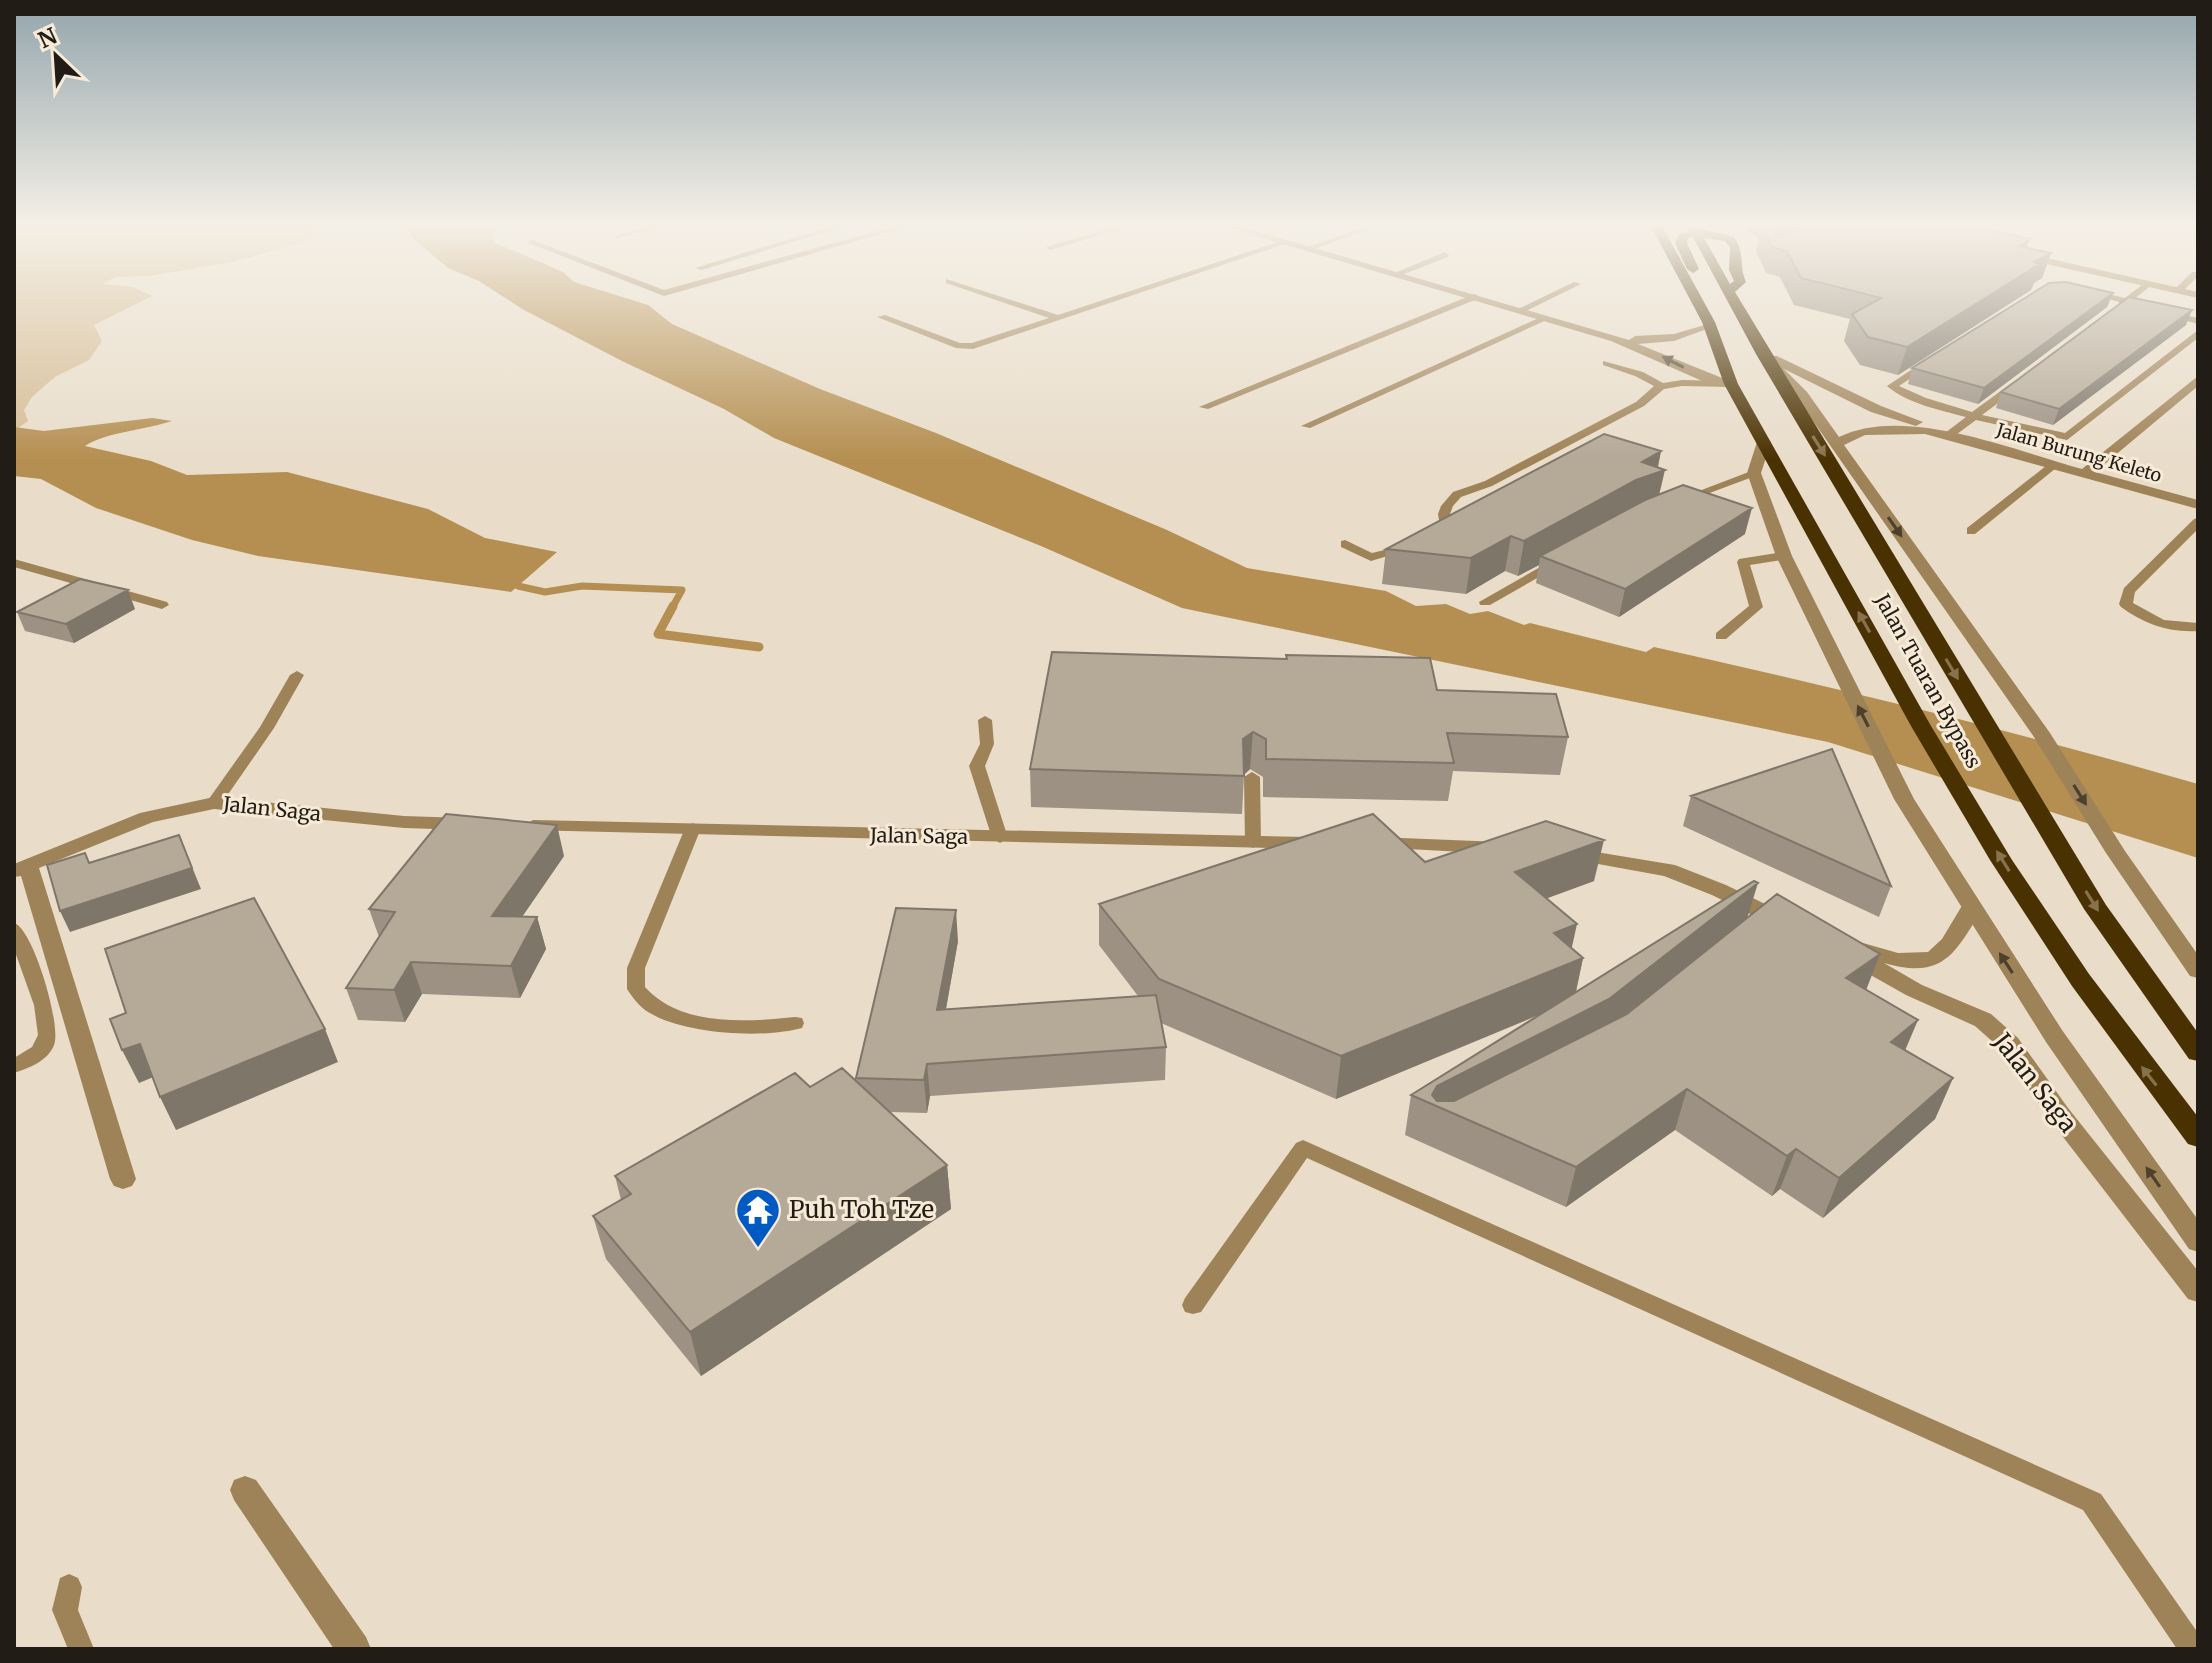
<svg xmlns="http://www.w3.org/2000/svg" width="2212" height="1663" viewBox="0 0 2212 1663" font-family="Merriweather,serif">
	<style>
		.green { fill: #d5bb93 }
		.water { fill: #b58f52 }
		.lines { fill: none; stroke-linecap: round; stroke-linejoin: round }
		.stream-far1 { stroke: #b58f52; stroke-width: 7 }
		.stream { stroke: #b58f52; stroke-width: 9 }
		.service { fill: #9f8358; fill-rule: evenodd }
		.minor { fill: #9f8358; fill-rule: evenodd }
		.tertiary { fill: #9f8358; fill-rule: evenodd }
		.trunk { fill: #4a3102; fill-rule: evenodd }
		.wall { fill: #9c9183 }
		.shaded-wall { fill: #7f766a }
		.building { fill: #b5a998; stroke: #7f766a; stroke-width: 2 }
		.oneway { fill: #4d412d }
		.oneway2 { fill: #87724d }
		.labels { text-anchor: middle; stroke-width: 6; stroke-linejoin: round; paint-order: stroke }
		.far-street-label { font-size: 18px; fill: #211d16; stroke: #f7ead7 }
		.street-label { font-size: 20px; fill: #211d16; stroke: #f7ead7 }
		.near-street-label { font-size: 24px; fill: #211d16; stroke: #f7ead7 }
		.near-poi-label { font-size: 24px; fill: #211d16; stroke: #f7ead7; text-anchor: start }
	</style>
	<rect width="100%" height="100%" fill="#e9ddca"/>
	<!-- green -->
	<path class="green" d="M14 226H322L305 242 233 262 149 276 115 277 103 284 133 287 152 296 94 325 102 341 89 360 55 377 32 397 24 410 28 421 18 428 14 427Z"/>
	<!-- water -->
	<path class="water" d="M410 226H494V242L563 272 574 282 648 305 672 324 820 389 936 433 1167 530 1247 568 1386 591 1416 606 1446 604 1470 614 1488 611 1524 625 1530 623 1646 652 1654 647C1837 688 2019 732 2198 784V858L1828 742 1182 608 1041 546 774 438 724 409 622 361 524 310 479 281 448 268 410 236Z
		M152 418 172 421C145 430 106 432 85 446L151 461 187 475 287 472 428 509 485 538 557 552 511 592 258 556 192 540 96 508 41 479 14 476V427L44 431Z"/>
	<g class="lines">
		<!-- stream-far1 -->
		<path class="stream-far1" d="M508 579 518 586 545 592 582 586 682 590 672 608"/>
		<!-- stream -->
		<path class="stream" d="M673 606 658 634 759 647"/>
		<!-- service -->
		<path class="service" d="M648 226H662L618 238 614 236Z
			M832 226H845L702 270 695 268Z
			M895 226H909L664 296 526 242 533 240 664 290Z
			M1117 226H1131L1050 250 1046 247Z
			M1366 226H1378L1309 251 1302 249Z
			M1281 241 1288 243 973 349 956 348 877 317 885 315 960 343H972L1049 318 946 283V279L1058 315Z
			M1445 252 1449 255 1448 257 1399 276 1392 274Z
			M2192 272H2198V276L2181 293H2175V289Z
			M1574 282 1581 284 1524 312 1516 310Z
			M2146 282 2153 284 2133 300 2146 303V307L2128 304 2118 307 2119 302 2087 293 2091 290 2125 298Z
			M1474 294 1477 295V299L1208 409 1199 407Z
			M2166 311 2198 318V324L2166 315Z
			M1543 316 1551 318 1310 428 1301 426Z
			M2198 330V338L2067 440 1976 420 1953 437H1945V433L1966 417C1940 410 1908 404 1887 386L1923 362H1929V366L1899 386 1926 398 1972 412 2013 382H2021V386L1982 415 2065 433Z
			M1603 361 1643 372 1663 383 1682 380 1731 381 1736 384 1731 387 1682 386 1664 389 1644 406 1492 486 1461 497 1453 506 1450 514 1452 535 1450 538H1442L1438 514 1441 506 1453 492 1485 481 1636 402 1654 386 1635 376 1603 365Z
			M2051 462 2061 464 1975 534H1967V528Z
			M1754 470 1760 473 1758 475 1688 501 1678 499Z
			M2198 518V529L2135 592 2133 603 2164 620 2198 623V631C2170 633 2144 624 2121 607L2119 604 2124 588 2194 519Z
			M1345 540 1372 553 1405 545 1411 549 1371 561 1341 547V541Z
			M1784 552 1790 556 1788 559 1750 565 1763 607 1726 639H1716V633L1749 606 1737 562 1739 559Z
			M1556 558 1562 562 1560 565 1490 605H1480L1479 602Z
			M14 559 167 602 169 605 162 609 14 567Z
			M297 671 304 675 274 728 220 806H208L206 803 260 727 290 675Z
			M985 716 992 720 994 744 985 766 1008 838 1000 843 992 838 969 766 980 744 978 720Z
			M1252 772 1260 777 1261 843 1253 848 1245 843 1244 777Z
			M693 823 701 828 645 968V987C681 1027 746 1022 795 1017L802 1018 804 1023 802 1028C762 1039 683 1034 648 1012 640 1007 632 997 627 989V968L685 828Z
			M14 923C33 928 62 1026 54 1045 48 1061 29 1068 14 1073V1058L32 1047 38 1035 34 1005 14 949Z
			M1303 1140 2101 1494 2198 1633V1649H2177L2083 1510 1307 1158 1201 1312 1193 1314 1185 1312 1182 1305 1185 1298 1296 1143Z
			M69 1574 78 1578 82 1587 78 1610 94 1649H68L52 1610 60 1578Z"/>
		<!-- minor -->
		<path class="minor" d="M1222 226H1239L1629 340 1635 336 1674 334 1715 322V326L1674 341 1638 344 1737 384 1731 388 1707 383 1611 341Z
			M2024 253 2198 292V298L2020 258V254Z
			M214 797 404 816 465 818 475 824 465 830 404 828 214 809 153 822 39 868 136 1179 132 1186 123 1189 114 1186 110 1179 21 876 14 877V864L140 813Z
			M533 820 1309 837 1319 843 1309 849 526 830 523 826Z
			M1377 837 1501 842 1511 848 1501 854 1370 847 1367 843Z
			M1572 848 1675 865 1726 885 1788 915 1791 920 1788 925H1772L1712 895 1664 876 1565 858 1562 854 1565 850Z
			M1971 902 1982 909C1955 954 1943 980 1884 963L1922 985 1991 1014 2018 1038 2068 1108 2198 1271V1302L2188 1299 2050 1120 2002 1050 1975 1026 1906 995 1844 960 1841 955 1848 943 1856 941 1898 953 1928 952 1942 939 1963 904Z
			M245 1476 256 1480 366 1637 371 1649H334L234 1500 230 1490 234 1480Z"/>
		<!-- tertiary -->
		<path class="tertiary" d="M1769 356H1777L1881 406 1923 422 1916 426 1871 412 1784 369 1807 392 1839 437C1906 405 2012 450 2082 469L2198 376V386L2095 472 2198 500V509L1925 434 1865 435 1844 445 2050 733 2125 851 2198 955V978L2190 976 2106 853 2034 737 1797 398 1765 363Z
			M1764 438 1771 442 1761 473 1792 556 1914 799 2062 1030 2198 1220V1252L2189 1249 2046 1042 1894 799 1776 556 1747 473 1757 442Z"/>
		<!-- trunk -->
		<path class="trunk" d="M1651 226H1662L1715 322 1738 384 1931 726 2012 860 2089 974 2198 1117V1147L2188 1144 2072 986 1990 860 1911 726 1724 384 1702 322Z
			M1687 226 1733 236C1746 252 1738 264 1746 282L1735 292 2106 905 2198 1033V1061L2189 1059 2084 909 1756 354 1693 237 1688 238 1687 243 1699 269 1693 273 1687 269 1675 243 1679 234 1689 231ZM1704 238 1725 241 1730 247 1729 270 1734 281 1730 284Z"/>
	</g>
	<!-- wall -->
	<path class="wall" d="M1744 226H1970L2027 247 2051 253 2042 278 2034 283 2031 290 1898 375 1860 365 1844 341 1850 319 1794 305 1780 277 1766 273 1756 251 1759 240Z
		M2113 293 2107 307 1978 404 1908 384 1912 368Z
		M2186 325 2053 425 1996 408 2001 392Z
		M1661 451 1658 468 1659 494 1745 534 1619 617 1536 583 1539 565 1518 576 1505 571 1466 594 1382 584 1386 549Z
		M135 609 74 643 25 631 17 612Z
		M1437 690 1568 737 1560 775 1453 771 1448 801 1263 797V777L1250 769 1244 775 1242 814 1031 807 1030 769Z
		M1691 796 1891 886 1879 917 1683 826Z
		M564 856 522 917H537L546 949 520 998 422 994 405 1022 358 1020 346 988 379 937 369 909Z
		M1425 862 1594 881 1547 898 1572 948 1583 958 1576 992 1748 918 1866 990 1906 1050 1953 1078 1935 1119 1823 1218 1780 1189 1772 1196 1675 1130 1566 1207 1405 1135 1411 1095 1539 1015 1336 1099 1161 1023 1166 1047 1165 1080 930 1096 927 1113 889 1112 947 1165 951 1209 701 1376 606 1259 593 1216 621 1200 615 1176 810 1087 857 1082 856 1078 958 941 946 1009 1138 996 1099 945V904Z"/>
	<!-- shaded-wall -->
	<path class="shaded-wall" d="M1784 226H1826L1772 247V232Z
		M2030 239 2021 264 2018 246Z
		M2051 253 2042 278 2034 283 2031 290 1898 375 1907 347 2034 262Z
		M2113 293 2107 307 1978 404 1984 388Z
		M2192 310 2186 325 2053 425 2059 409Z
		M1661 451 1656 473 1665 470 1657 504 1540 556 1539 565 1518 576 1524 541 1642 462Z
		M1752 508 1745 534 1619 617 1625 589Z
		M1511 536 1505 571 1466 594 1471 558Z
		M128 590 135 609 74 643 66 624Z
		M1253 732 1250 769 1241 777 1243 739Z
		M557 825 564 856 501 947 492 916Z
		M179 835 201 889 70 932 60 911Z
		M1604 840 1594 881 1507 913 1515 872Z
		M1758 883 1746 922 1599 1038 1454 1113 1431 1103 1432 1095 1437 1086Z
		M956 910 958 941 940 1042 937 1010Z
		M537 917 546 949 520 998 511 966Z
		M1577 924 1568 965 1583 958 1574 1000 1336 1099 1341 1056 1554 933Z
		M1880 954 1865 993 1846 978Z
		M411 962 422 994 405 1022 394 990Z
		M1918 1020 1901 1060 1891 1042Z
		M325 1029 338 1062 176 1130 160 1097Z
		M140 1044 156 1076 139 1083 122 1050Z
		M927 1064 930 1096 927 1113 924 1080Z
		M1953 1078 1935 1119 1823 1218 1839 1178Z
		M1687 1089 1675 1130 1566 1207 1576 1167Z
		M1796 1149 1780 1189 1772 1196 1787 1156Z
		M947 1165 951 1209 701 1376 690 1332Z"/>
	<!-- building -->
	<path class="building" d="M1762 226H1784L1772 232 1781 237 1806 226H1970L2030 239 2018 246 2051 253 2034 262 2040 264 1907 347 1868 337 1852 314 1881 298 1801 278 1787 251 1772 247Z
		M2066 282 2113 293 1984 388 1912 368 2049 283Z
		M2129 297 2192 310 2059 409 2001 392Z
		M1604 434 1661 451 1642 462 1665 470 1636 480 1524 541 1511 536 1471 558 1386 549Z
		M1683 485 1752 508 1625 589 1540 556 1645 500Z
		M80 579 128 590 66 624 17 612Z
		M1052 652 1287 659 1286 655 1430 658 1437 690 1556 694 1568 737 1447 733 1454 763 1266 759V739L1253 732 1243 739 1244 776 1030 769Z
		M1832 749 1891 886 1691 796Z
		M446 814 557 825 492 916 537 917 511 966 411 962 394 990 346 988 395 912 369 909Z
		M1373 814 1425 862 1546 821 1604 840 1515 872 1577 924 1554 933 1583 958 1341 1056 1159 979 1099 904Z
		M179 835 192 868 60 911 47 865 85 853 89 863Z
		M1754 881 1758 883 1609 999 1437 1086 1432 1095 1437 1101H1454L1627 1014 1777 894 1880 954 1846 978 1918 1020 1891 1042 1953 1078 1839 1178 1796 1149 1787 1156 1687 1089 1576 1167 1411 1095Z
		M254 898 325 1029 160 1097 140 1044 122 1050 110 1019 126 1013 105 949Z
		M896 908 956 910 937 1010 1156 995 1166 1047 927 1064 924 1080 856 1078Z
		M842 1068 947 1165 690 1332 593 1216 631 1194 615 1176 795 1073 810 1087Z"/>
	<!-- one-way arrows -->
	<defs><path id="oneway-solid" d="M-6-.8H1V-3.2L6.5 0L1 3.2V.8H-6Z" transform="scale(2)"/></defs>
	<g class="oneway">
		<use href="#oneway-solid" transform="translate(1673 362) rotate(-153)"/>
		<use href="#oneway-solid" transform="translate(1895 527) rotate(55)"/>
		<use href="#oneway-solid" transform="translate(1863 716) rotate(-117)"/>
		<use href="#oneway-solid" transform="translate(2080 795) rotate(58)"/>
		<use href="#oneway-solid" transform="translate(2006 963) rotate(-123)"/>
		<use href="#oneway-solid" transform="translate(2153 1177) rotate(-125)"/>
	</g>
	<g class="oneway2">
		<use href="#oneway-solid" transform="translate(1819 446) rotate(58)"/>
		<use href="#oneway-solid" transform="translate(1864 622) rotate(-119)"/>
		<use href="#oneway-solid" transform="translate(1952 669) rotate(59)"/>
		<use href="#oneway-solid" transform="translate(2003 861) rotate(-122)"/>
		<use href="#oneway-solid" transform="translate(2092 901) rotate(58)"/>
		<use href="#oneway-solid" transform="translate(2149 1076) rotate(-128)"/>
	</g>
	<!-- sky -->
	<linearGradient id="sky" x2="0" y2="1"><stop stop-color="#93a5ac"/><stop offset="0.49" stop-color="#f5f0e7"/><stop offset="1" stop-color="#f5f0e7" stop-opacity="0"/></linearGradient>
	<rect width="2212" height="459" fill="url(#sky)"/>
	<!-- icons -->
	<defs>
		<g id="temple-pin" transform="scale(2.3)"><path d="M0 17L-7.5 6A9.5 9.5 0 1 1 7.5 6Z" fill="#005ac3" stroke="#f7ead7"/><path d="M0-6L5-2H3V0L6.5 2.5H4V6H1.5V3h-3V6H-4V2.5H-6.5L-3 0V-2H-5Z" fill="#fff"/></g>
	</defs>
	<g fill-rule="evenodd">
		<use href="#temple-pin" x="758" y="1210"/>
	</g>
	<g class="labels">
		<!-- far-street labels -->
		<g class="far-street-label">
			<text transform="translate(2079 453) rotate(16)" y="6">Jalan Burung Keleto</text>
		</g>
		<!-- street labels -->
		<g class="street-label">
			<text transform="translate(1928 681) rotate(61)" y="7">Jalan Tuaran Bypass</text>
			<text transform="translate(272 809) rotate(6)" y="7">Jalan Saga</text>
			<text transform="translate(919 836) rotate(1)" y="7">Jalan Saga</text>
		</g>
		<!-- near-street labels -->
		<g class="near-street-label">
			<text transform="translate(2035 1083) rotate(52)" y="8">Jalan Saga</text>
		</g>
		<!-- near-poi labels -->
		<g class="near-poi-label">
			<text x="789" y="1218">Puh Toh Tze</text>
		</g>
	</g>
	<!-- border -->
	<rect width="2212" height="1663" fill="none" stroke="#211d16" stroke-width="32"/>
	<!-- north arrow -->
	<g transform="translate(56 56) rotate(335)" stroke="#f7ead7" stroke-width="6" paint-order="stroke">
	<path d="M0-6L14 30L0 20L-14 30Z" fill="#211d16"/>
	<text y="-12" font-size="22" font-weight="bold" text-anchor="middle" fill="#211d16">N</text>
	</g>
</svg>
